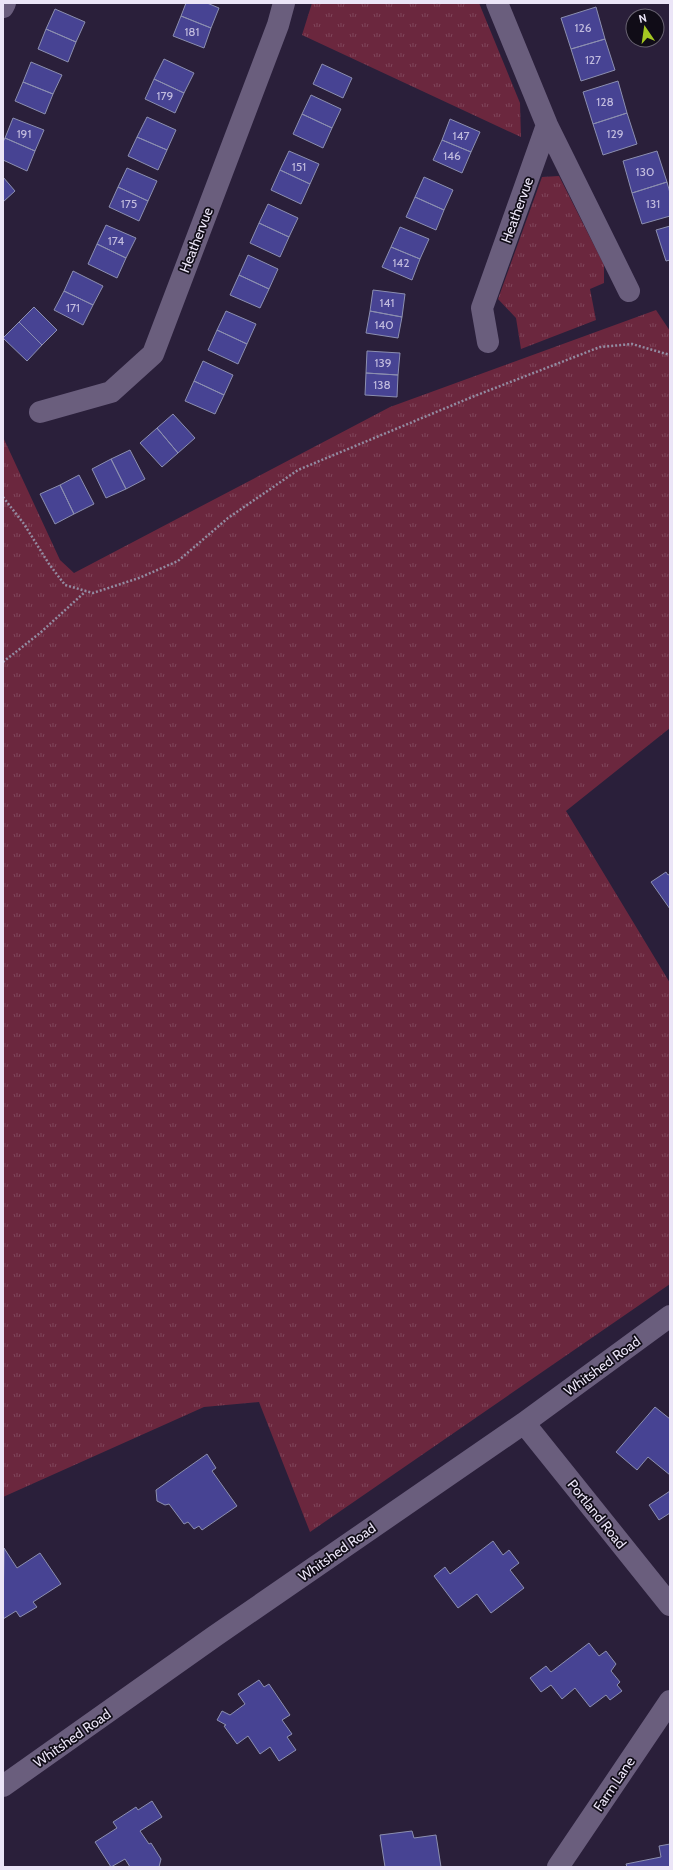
<svg xmlns="http://www.w3.org/2000/svg" width="673" height="1870" viewBox="0 0 673 1870" font-family="Cabin,sans-serif">
	<style>
		.grass { fill: url(#grass-tufts) }
		.building { fill: #474393; stroke: #8c8fb0 }
		.lines { fill: none; stroke-linecap: round; stroke-linejoin: round }
		.path { stroke: #938ba1; stroke-width: 2.5; stroke-dasharray: 2 2; stroke-linecap: butt }
		.street { stroke: #6a5e7d; stroke-width: 22 }
		.labels { text-anchor: middle; stroke-width: 3.5; stroke-linejoin: round; paint-order: stroke }
		.number-label { font-size: 12px; fill: #c2bcde }
		.street-label { font-size: 14px; fill: #ebe5f7; stroke: #100c17 }
	</style>
	<defs>
		<pattern id="grass-tufts" width="24" height="20" patternUnits="userSpaceOnUse"><rect width="24" height="20" fill="#6b273e"/><path d="M3 7l-1-3M5 7V3M7 7l1-3M15 17l-1-3M17 17v-4M19 17l1-3" fill="none" stroke="#80465b"/></pattern>
	</defs>
	<rect width="100%" height="100%" fill="#2a1f3a"/>
	<!-- grass -->
	<path class="grass" d="M312 3H479L520 103 521 137 302 35Z
		M559 176 604 265V283L590 289 596 320 521 349 516 318 498 299 542 177Z
		M656 310 670 331V728L566 811 670 983V1284L310 1532 259 1402 204 1407 3 1497V437L60 560 74 573 390 407Z"/>
	<!-- building -->
	<path class="building" d="M186 3H207L219 8 211 28 181 16Z
		M596 7 605 39 571 49 561 18Z
		M55 9 85 22 76 42 46 29Z
		M181 16 211 28 204 48 173 36Z
		M46 29 76 42 68 62 38 49Z
		M605 39 615 70 581 81 571 49Z
		M164 59 194 73 184 93 154 79Z
		M31 62 62 75 53 94 23 82Z
		M322 64 352 78 343 98 313 84Z
		M154 79 184 93 175 113 145 99Z
		M618 81 627 113 593 124 583 92Z
		M23 82 53 94 45 114 15 101Z
		M311 95 341 109 332 128 302 114Z
		M627 113 637 144 603 155 593 124Z
		M302 114 332 128 323 148 293 134Z
		M147 117 176 130 167 150 137 137Z
		M13 118 44 130 35 151 5 138Z
		M450 119 480 132 471 152 442 140Z
		M137 137 167 150 158 170 128 156Z
		M5 138 35 151 27 171 3 160V142Z
		M442 140 471 152 462 173 433 160Z
		M289 151 319 164 310 184 280 170Z
		M657 151 667 182 632 193 623 161Z
		M127 168 157 181 148 201 118 187Z
		M280 170 310 184 301 204 271 190Z
		M3 177 15 191 3 202Z
		M424 177 453 190 444 210 415 197Z
		M667 182 670 193V216L642 224 632 193Z
		M118 187 148 201 139 221 109 207Z
		M415 197 444 210 436 230 406 217Z
		M268 204 298 218 289 237 259 223Z
		M259 223 289 237 280 257 250 243Z
		M106 225 136 238 126 258 97 244Z
		M670 226V260L666 261 656 230Z
		M400 227 429 239 420 259 391 247Z
		M97 244 126 258 117 278 88 264Z
		M391 247 420 259 412 280 382 267Z
		M248 255 278 269 269 289 239 275Z
		M73 271 103 286 93 305 64 291Z
		M239 275 269 289 260 308 230 295Z
		M373 290 405 294 402 317 370 311Z
		M64 291 93 305 83 325 54 310Z
		M34 307 57 330 42 345 19 322Z
		M226 311 256 324 247 344 217 330Z
		M370 311 402 317 398 338 366 333Z
		M19 322 42 345 27 361 3 338Z
		M217 330 247 344 238 364 208 350Z
		M367 351 400 353 398 375 366 373Z
		M203 361 233 375 224 395 194 381Z
		M366 373 398 375 397 397 365 395Z
		M194 381 224 395 215 414 185 401Z
		M173 414 195 438 178 453 157 428Z
		M157 428 178 453 162 467 140 443Z
		M130 450 145 479 126 489 111 459Z
		M111 459 126 489 106 498 92 469Z
		M79 475 94 504 74 514 60 485Z
		M60 485 74 514 55 524 40 494Z
		M666 872 668 875 670 874V909L651 882Z
		M655 1407 670 1419V1475L648 1457 637 1470 616 1452Z
		M207 1454 216 1468 212 1471 237 1506 202 1530 199 1526 194 1529 188 1522 184 1524 169 1504 165 1505 157 1501 156 1490Z
		M670 1491V1513L659 1520 649 1505Z
		M493 1541 503 1555 509 1550 519 1563 510 1570 524 1588 491 1613 477 1594 458 1608 434 1576 445 1567 450 1574Z
		M4 1548 17 1568 40 1553 61 1584 33 1602 37 1607 20 1617 16 1611 3 1619Z
		M589 1643 599 1656 606 1651 616 1664 611 1671 620 1682 617 1685 622 1691 610 1700 606 1695 590 1707 575 1688 562 1699 551 1685 541 1692 530 1678 546 1666 551 1672Z
		M259 1680 264 1687 269 1684 290 1715 282 1720 292 1734 287 1737 296 1750 279 1761 270 1747 260 1754 248 1736 237 1744 224 1726 226 1725 217 1720 222 1711 230 1715 245 1704 238 1694Z
		M152 1801 162 1817 140 1831 149 1844 151 1843 161 1859 159 1867H130L125 1859 111 1867 95 1842 117 1828 113 1822 136 1807 138 1810Z
		M412 1831 414 1838 436 1835 441 1867H385L380 1835Z
		M670 1844V1867H627L626 1864 661 1857 659 1846Z"/>
	<g class="lines">
		<!-- path -->
		<path class="path" d="M3 497 24 524 49 564 65 585 93 593 139 578 178 561 228 518 298 470 472 397 600 347 632 344 670 355
			M3 662 40 633 86 591"/>
		<!-- street -->
		<path class="street" d="M497 3 547 125 629 291
			M3 7 5 3
			M488 342 482 308 547 125
			M40 412 111 392 153 354 278 25 284 3
			M524 1423 670 1605
			M3 1786 215 1636 524 1423 670 1316
			M558 1867 670 1701"/>
	</g>
	<g class="labels">
		<!-- number labels -->
		<g class="number-label">
			<text x="583" y="32">126</text>
			<text x="192" y="36">181</text>
			<text x="593" y="64">127</text>
			<text x="165" y="100">179</text>
			<text x="605" y="106">128</text>
			<text x="24" y="138">191</text>
			<text x="615" y="138">129</text>
			<text x="461" y="140">147</text>
			<text x="452" y="160">146</text>
			<text x="299" y="171">151</text>
			<text x="645" y="176">130</text>
			<text x="129" y="208">175</text>
			<text x="653" y="208">131</text>
			<text x="116" y="245">174</text>
			<text x="401" y="267">142</text>
			<text x="387" y="307">141</text>
			<text x="73" y="312">171</text>
			<text x="384" y="329">140</text>
			<text x="383" y="367">139</text>
			<text x="382" y="389">138</text>
		</g>
		<!-- street labels -->
		<g class="street-label">
			<text transform="translate(517 210) rotate(-70)" y="5">Heathervue</text>
			<text transform="translate(196 240) rotate(-69)" y="5">Heathervue</text>
			<text transform="translate(602 1366) rotate(-36)" y="5">Whitshed Road</text>
			<text transform="translate(597 1514) rotate(51)" y="5">Portland Road</text>
			<text transform="translate(337 1552) rotate(-35)" y="5">Whitshed Road</text>
			<text transform="translate(72 1738) rotate(-35)" y="5">Whitshed Road</text>
			<text transform="translate(614 1784) rotate(-56)" y="5">Farm Lane</text>
		</g>
	</g>
	<!-- border -->
	<rect width="673" height="1870" fill="none" stroke="#ebe5f7" stroke-width="8"/>
	<!-- north arrow -->
	<g transform="translate(645 28) rotate(347)"><circle r="19" fill="#100c17" stroke="#686371"/>
	<path d="M0-3L7 15L0 10L-7 15Z" fill="#a5c822"/>
	<text y="-6" font-size="11" font-weight="bold" text-anchor="middle" fill="#ebe5f7">N</text>
	</g>
</svg>
